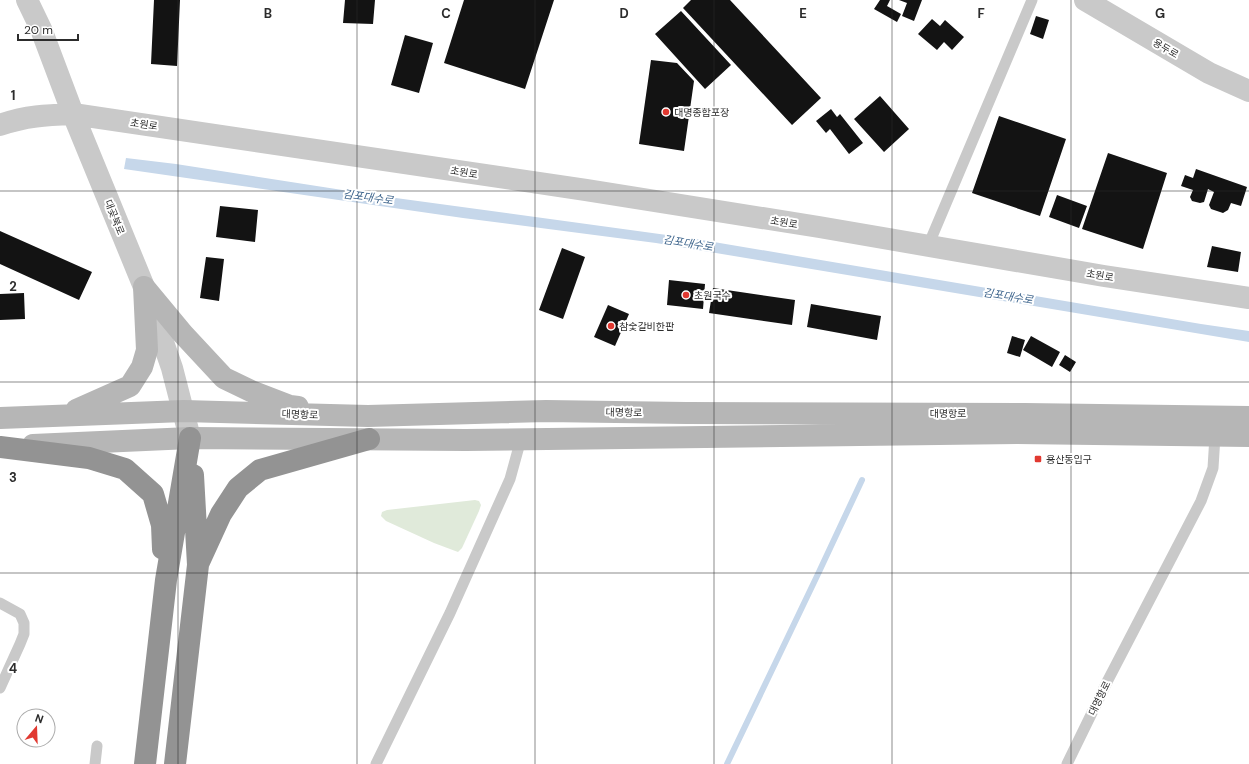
<svg xmlns="http://www.w3.org/2000/svg" width="1249" height="764" viewBox="0 0 1249 764" font-family="'DM Sans','Noto Sans KR',sans-serif">
	<style>
		.green { fill: #e0eada }
		.water { fill: #c6d7ea }
		.lines { fill: none; stroke-linecap: round; stroke-linejoin: round }
		.stream { stroke: #c6d7ea; stroke-width: 6 }
		.building { fill: #131313 }
		.service { stroke: #c9c9c9; stroke-width: 11 }
		.minor { stroke: #c9c9c9; stroke-width: 22 }
		.tertiary { stroke: #c9c9c9; stroke-width: 22 }
		.secondary { stroke: #b6b6b6; stroke-width: 22 }
		.motorway { stroke: #939393; stroke-width: 22 }
		.grid { fill: none; stroke: #2c2c2c; stroke-width: 1; stroke-opacity: 0.55 }
		.poi-dot { fill: #e13931; stroke: #fff; stroke-width: 1.5 }
		.labels { text-anchor: middle; stroke-width: 4; stroke-linejoin: round; paint-order: stroke }
		.street-label { font-size: 10px; fill: #2c2c2c; stroke: #fff }
		.poi-label { font-size: 10px; fill: #2c2c2c; stroke: #fff; text-anchor: start }
		.water-label { font-size: 11px; font-style: italic; fill: #3d648c; stroke: #fff }
		.grid-label { font-size: 13px; text-anchor: middle; font-weight: bold; fill: #2c2c2c; stroke: #fff; stroke-width: 4; stroke-linejoin: round; paint-order: stroke }
	</style>
	<rect width="100%" height="100%" fill="#fff"/>
	<!-- green -->
	<path class="green" d="M475 500 479 501 481 505 479 511 462 548 458 552 434 543 386 521 381 516 382 512 387 510Z"/>
	<!-- water -->
	<path class="water" d="M126 158 176 164 381 196 696 239 1201 324 1249 331V342L656 243 463 218 124 169Z"/>
	<g class="lines">
		<!-- stream -->
		<path class="stream" d="M727 764 818 574 862 480"/>
	</g>
	<!-- building -->
	<path class="building" d="M154 0H180L177 66 151 64Z
		M345 0H375L373 24 343 23Z
		M464 0H554L525 89 444 63Z
		M691 0H730L821 98 792 125 683 8Z
		M880 0H890L887 6 901 14 897 22 874 9Z
		M899 0H922L914 21 902 16 907 3Z
		M681 11 731 65 705 89 655 34Z
		M1036 16 1049 20 1043 39 1030 34Z
		M932 19 940 26 945 20 964 37 952 50 944 42 937 50 918 34Z
		M405 35 433 43 419 93 391 85Z
		M651 60 677 63 694 81 684 151 639 144Z
		M880 96 909 129 884 152 854 119Z
		M831 109 837 117 840 114 863 143 849 154 830 129 826 133 816 121Z
		M999 116 1066 139 1040 216 972 193Z
		M1108 153 1167 173 1143 249 1082 229Z
		M1196 169 1247 187 1241 206 1231 203 1228 210 1223 213 1211 209 1209 205 1214 192 1208 189 1204 202 1200 203 1192 201 1190 197 1193 190 1181 186 1185 175 1193 178Z
		M1057 195 1087 206 1079 228 1049 217Z
		M220 206 258 210 255 242 216 237Z
		M0 231 92 272 79 300 0 264Z
		M1212 246 1241 252 1238 272 1207 267Z
		M562 248 585 257 563 319 539 310Z
		M206 257 224 259 219 301 200 298Z
		M669 280 705 284 703 309 667 305Z
		M713 288 795 300 792 325 709 313Z
		M24 293 25 319 0 320V294Z
		M811 304 881 316 877 340 807 327Z
		M608 305 629 314 615 346 594 337Z
		M1012 336 1025 340 1020 357 1007 353Z
		M1031 336 1060 352 1052 367 1023 350Z
		M1065 355 1076 362 1070 372 1059 365Z"/>
	<g class="lines">
		<!-- service -->
		<path class="service" d="M928 246 1032 0
			M0 603 20 614 24 623V634L20 644 0 688
			M95 764 97 746
			M376 764 450 613 510 479 521 439
			M1067 764 1108 680 1201 501 1213 468 1215 436"/>
		<!-- minor -->
		<path class="minor" d="M1085 0 1209 73 1249 91"/>
		<!-- tertiary -->
		<path class="tertiary" d="M27 0 41 29 73 114 144 287 172 368 190 438
			M0 125C25 116 47 115 73 114L586 190 819 227 1104 276 1249 298"/>
		<!-- secondary -->
		<path class="secondary" d="M144 287 183 334 224 378 251 391 290 406 298 407
			M76 410 130 386 142 367 147 350 144 287
			M0 418 184 411 368 416 546 411 686 413 1025 414 1249 417
			M33 445 190 438 466 440 1017 433 1249 436"/>
		<!-- motorway -->
		<path class="motorway" d="M0 447 89 458 125 469 153 494 162 525 163 549
			M199 562 221 514 238 488 260 470 369 439
			M145 764 166 580 190 438
			M175 764 198 565 193 475"/>
	</g>
	<!-- grid -->
	<path class="grid" d="M178 0V764M357 0V764M535 0V764M714 0V764M892 0V764M1071 0V764M0 191H1249M0 382H1249M0 573H1249"/>
	<!-- markers -->
	<g class="poi-dot">
		<circle cx="666" cy="112" r="4"/>
		<circle cx="686" cy="295" r="4"/>
		<circle cx="611" cy="326" r="4"/>
		<rect x="1034" y="455" width="8" height="8" rx="2"/>
	</g>
	<g class="labels">
		<!-- street labels -->
		<g class="street-label">
			<text transform="translate(1166 48) rotate(30)" y="4">용두로</text>
			<text transform="translate(144 124) rotate(8)" y="4">초원로</text>
			<text transform="translate(464 172) rotate(9)" y="4">초원로</text>
			<text transform="translate(115 217) rotate(68)" y="4">대곶북로</text>
			<text transform="translate(784 222) rotate(9)" y="4">초원로</text>
			<text transform="translate(1100 275) rotate(9)" y="4">초원로</text>
			<text transform="translate(624 412) rotate(1)" y="4">대명항로</text>
			<text x="948" y="417">대명항로</text>
			<text transform="translate(300 414) rotate(2)" y="4">대명항로</text>
			<text transform="translate(1099 698) rotate(-64)" y="4">대명항로</text>
		</g>
		<!-- poi labels -->
		<g class="poi-label">
			<text x="674" y="116">대명종합포장</text>
			<text x="694" y="299">초원국수</text>
			<text x="619" y="330">참숯갈비한판</text>
			<text x="1046" y="463">용산동입구</text>
		</g>
		<!-- water labels -->
		<g class="water-label">
			<text transform="translate(368 197) rotate(8)" y="4">김포대수로</text>
			<text transform="translate(688 243) rotate(9)" y="4">김포대수로</text>
			<text transform="translate(1008 296) rotate(9)" y="4">김포대수로</text>
		</g>
	</g>
	<g class="grid-label">
		<text x="268" y="18">B</text>
		<text x="446" y="18">C</text>
		<text x="624" y="18">D</text>
		<text x="803" y="18">E</text>
		<text x="981" y="18">F</text>
		<text x="1160" y="18">G</text>
		<text x="13" y="100">1</text>
		<text x="13" y="291">2</text>
		<text x="13" y="482">3</text>
		<text x="13" y="673">4</text>
	</g>
	<!-- north arrow -->
	<g transform="translate(36 728) rotate(19)"><circle r="19" fill="#ffffff" stroke="#ababab"/>
	<path d="M0-3L7 15L0 10L-7 15Z" fill="#e13931"/>
	<text y="-6" font-size="11" font-weight="bold" text-anchor="middle" fill="#2c2c2c">N</text>
	</g>
	<!-- scale -->
	<path d="M18 34v6h60v-6" fill="none" stroke="#2c2c2c" stroke-width="2"/>
	<text x="24" y="34" font-size="12" fill="#2c2c2c" stroke="#ffffff" stroke-width="3" paint-order="stroke">20 m</text>
</svg>
